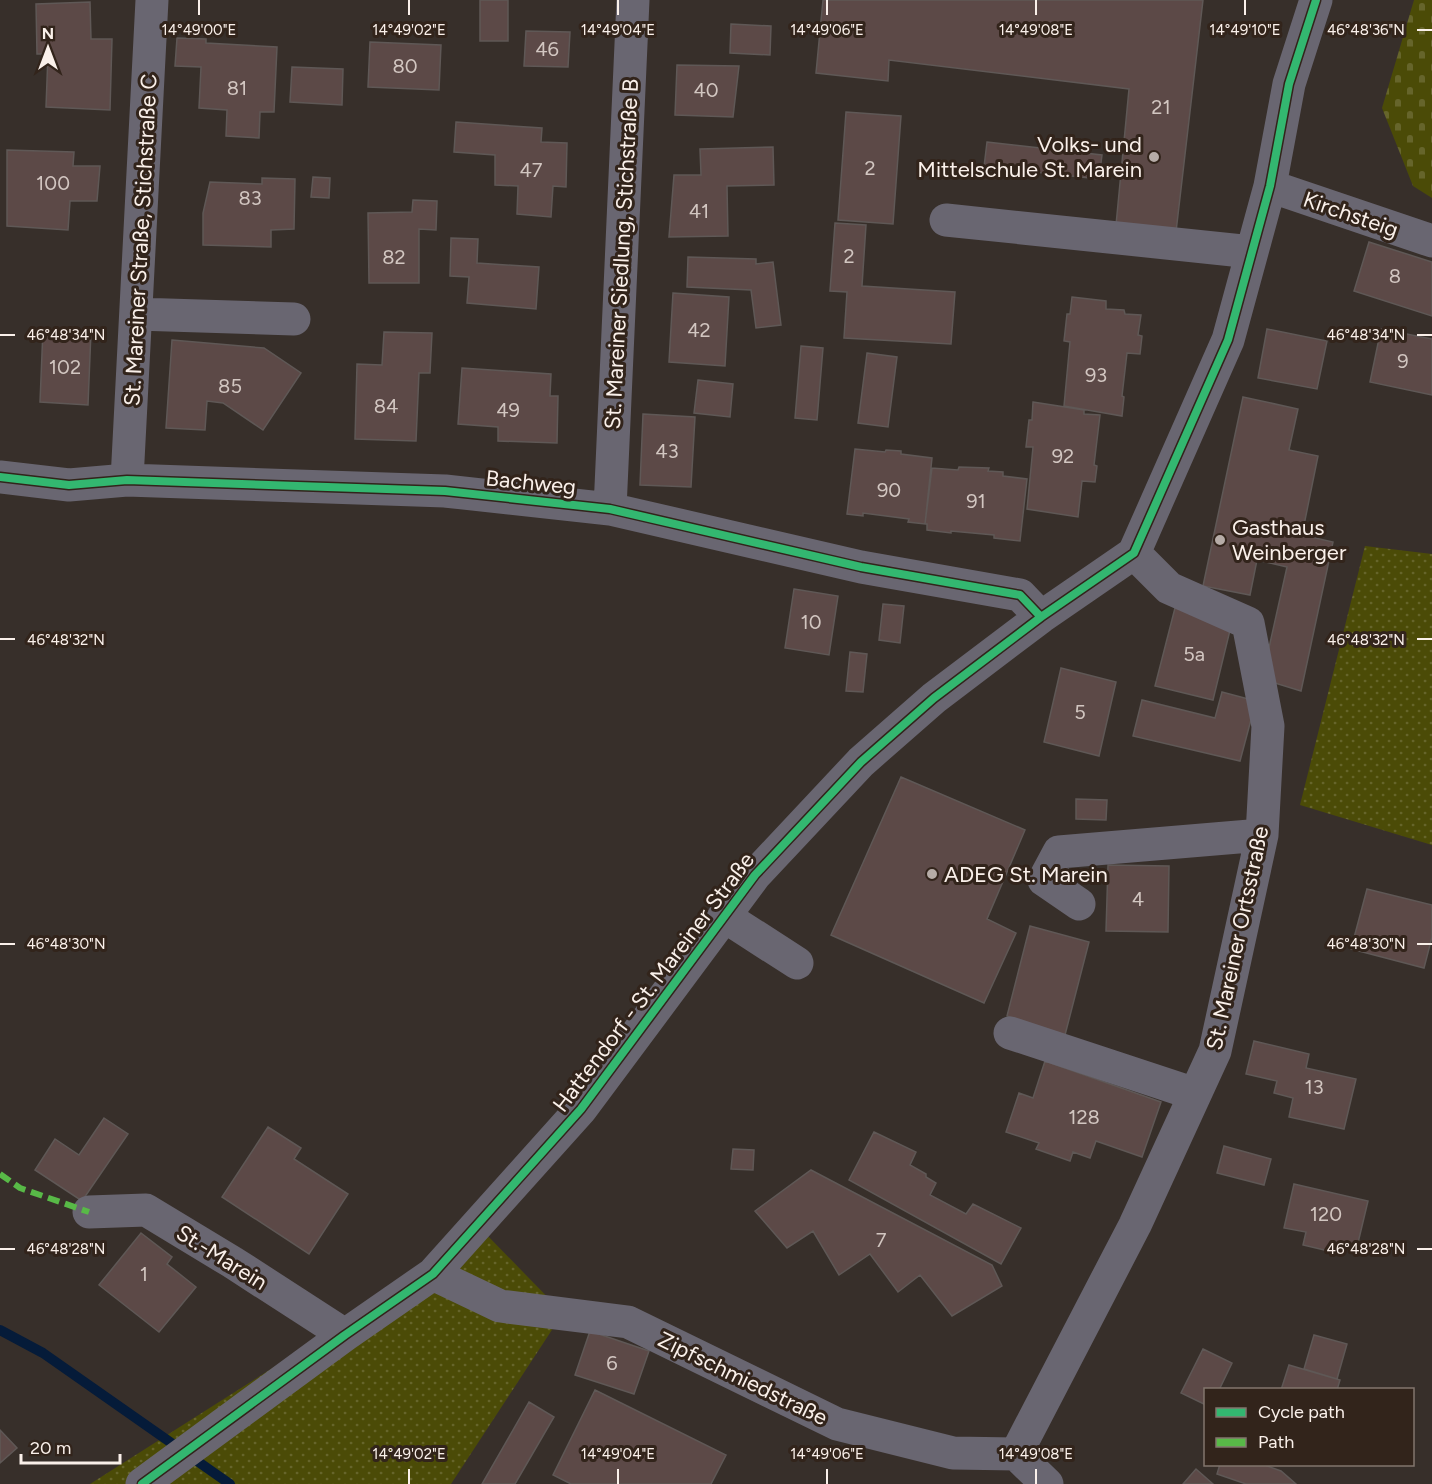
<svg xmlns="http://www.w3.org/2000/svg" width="1432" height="1484" viewBox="0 0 1432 1484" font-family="Figtree,sans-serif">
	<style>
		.green { fill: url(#green-dots) }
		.cemetery { fill: url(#cemetery-stones) }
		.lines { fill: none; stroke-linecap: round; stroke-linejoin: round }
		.stream { stroke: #051b39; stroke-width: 10 }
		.building { fill: #5c4947; stroke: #5f5856; stroke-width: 1.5 }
		.minor { stroke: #696671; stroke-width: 33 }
		.quiet { stroke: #58b947; stroke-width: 6; stroke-dasharray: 12 6; stroke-linecap: butt }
		.cycleway-casing { stroke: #32241b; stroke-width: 11 }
		.cycleway { stroke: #33b770; stroke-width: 8 }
		.ticks { fill: none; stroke: #faf0ea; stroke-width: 2 }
		.poi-dot { fill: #b6aca7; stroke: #32241b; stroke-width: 2 }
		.labels { text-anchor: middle; stroke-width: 6; stroke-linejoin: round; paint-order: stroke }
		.number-label { font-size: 20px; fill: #d2c6c1 }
		.poi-label { font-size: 22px; fill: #faf0ea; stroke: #32241b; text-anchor: start }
		.street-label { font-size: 22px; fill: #faf0ea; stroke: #32241b }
		.ticks-label { font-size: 15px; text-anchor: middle; fill: #faf0ea; stroke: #32241b; stroke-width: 6; stroke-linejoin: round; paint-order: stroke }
	</style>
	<defs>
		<pattern id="green-dots" width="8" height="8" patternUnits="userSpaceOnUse" patternTransform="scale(1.5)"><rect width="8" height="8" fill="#4b4b07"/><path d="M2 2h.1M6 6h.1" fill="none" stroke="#66652b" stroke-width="1.8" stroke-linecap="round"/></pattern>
		<pattern id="cemetery-stones" width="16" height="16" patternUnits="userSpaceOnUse" patternTransform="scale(1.5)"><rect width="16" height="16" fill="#4b4b07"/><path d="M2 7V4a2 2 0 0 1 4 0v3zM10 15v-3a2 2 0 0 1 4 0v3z" fill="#66652b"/></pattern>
	</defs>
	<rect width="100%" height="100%" fill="#372f2a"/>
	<!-- green -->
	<path class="green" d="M1365 546 1432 554V845L1300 805Z
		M485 1233 563 1313 451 1484H90Z"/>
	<!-- cemetery -->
	<path class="cemetery" d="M1414 0H1432V198L1413 186 1382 108Z"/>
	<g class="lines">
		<!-- stream -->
		<path class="stream" d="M0 1330 43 1353 230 1484"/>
	</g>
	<!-- building -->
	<path class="building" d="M480 0H508V41H480Z
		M823 0H1203L1176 232 1116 225 1129 89 889 60 888 81 816 73Z
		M90 2 91 39H112L110 110 46 107 48 54H37L36 4Z
		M731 24 771 26 770 55 730 53Z
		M526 31 570 32 568 67 524 66Z
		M177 38 206 39V43L277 47 274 112H260L259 138 226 136 227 110 199 108 201 67 175 66Z
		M370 42 441 45 439 90 368 87Z
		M677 65 739 66 733 117 675 115Z
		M292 67 343 69 342 105 290 102Z
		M846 112 901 116 893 224 838 220Z
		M456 122 542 128 541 142 567 143 566 187 553 186 551 217 517 214 518 186 495 185V155L454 152Z
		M987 142 1102 155 1099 179 984 167Z
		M773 147 774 185 727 186 728 236 669 237 674 175H701L700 149Z
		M7 150 74 152 73 166H100L97 201H70L68 230 7 226Z
		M313 177 330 178 329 198 311 197Z
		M262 178 295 179 294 229 271 230V247L203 245V213L210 182 262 184Z
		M413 200 437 201 436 230 419 229V283H369L368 213 412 212Z
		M835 223 866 225 862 286 955 292 951 344 844 338 847 292 830 291Z
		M451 238 478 239 477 263 539 267 536 309 467 303 469 277 450 276Z
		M1369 242 1432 262V316L1354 291Z
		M688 257 756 259V264L773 262 781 325 756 328 751 290 687 287Z
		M673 293 729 297 725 366 669 362Z
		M1072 297 1106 301V309L1124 310 1125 314 1141 315 1138 335 1142 336 1140 354 1127 353 1122 396 1124 397 1122 416 1064 406 1070 342 1064 341 1067 314H1070Z
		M43 329 91 331 88 405 40 402Z
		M1267 329 1327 341 1317 389 1258 378Z
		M1381 329 1432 339V395L1370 382Z
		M384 332 432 333 430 373H419L416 441 355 439 357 364 382 365Z
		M172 340 264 348 301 373 263 430 223 403 207 401 205 430 166 428Z
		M801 346 823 348 817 420 795 418Z
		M867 353 897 357 888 427 858 423Z
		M462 368 551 374 550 396H558L557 443 498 441V427L458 424Z
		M698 380 733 384 730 417 694 413Z
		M1243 397 1298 409 1289 450 1318 456 1302 535 1333 542 1301 691 1262 679 1287 567 1257 560 1250 595 1203 586Z
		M1033 402 1084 410V414L1100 415 1094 465 1097 466 1095 482 1082 481 1078 517 1027 509 1033 447H1026L1029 420H1032Z
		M643 414 695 417 691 487 640 485Z
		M855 449 885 452 886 450 901 451V454L932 458 925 524 908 522 909 519 863 513V516L847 514Z
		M959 467 989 468 988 471 1003 472V476L1027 479 1020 541 994 538V535L951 531V533L927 530V524H925L932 468 958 470Z
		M794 589 838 596 829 655 785 648Z
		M883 604 904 606 900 643 879 640Z
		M1175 608 1232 622 1213 700 1155 686Z
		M850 652 867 654 863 692 846 691Z
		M1061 668 1116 682 1099 756 1044 742Z
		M1222 692 1256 701 1240 761 1133 736 1142 700 1215 718Z
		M901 777 1025 830 987 919 1016 933 984 1003 831 935Z
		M1076 799 1107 800 1106 820 1076 819Z
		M1108 865 1169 866 1168 932 1106 931Z
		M1367 889 1432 905V937L1424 968 1351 949Z
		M1030 926 1089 942 1065 1035 1007 1016Z
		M1254 1041 1309 1054 1306 1068 1356 1079 1344 1129 1289 1117 1293 1098 1274 1093 1277 1081 1246 1074Z
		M1045 1061 1161 1102 1142 1157 1096 1141 1090 1158 1073 1152 1070 1161 1036 1149 1039 1143 1006 1132 1019 1093 1033 1098Z
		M104 1118 128 1134 82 1201 35 1170 55 1139 79 1155Z
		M268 1127 301 1148 294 1159 348 1194 309 1254 222 1197Z
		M874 1132 916 1152 910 1165 926 1174V1177L936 1183 930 1195 966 1214 973 1204 1021 1228 1001 1264 849 1180Z
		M1224 1146 1271 1159 1264 1185 1217 1173Z
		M733 1149 754 1150 753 1170 731 1169Z
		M811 1170 992 1265 1002 1286 952 1316 920 1275 898 1292 870 1254 839 1275 813 1231 787 1248 755 1211Z
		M1294 1184 1368 1201 1357 1247 1335 1242 1333 1252 1303 1245 1306 1232 1284 1228Z
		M141 1233 172 1257 167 1264 196 1287 159 1332 99 1285Z
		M590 1331 649 1351 634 1394 575 1375Z
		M1314 1335 1347 1344 1337 1379 1304 1369Z
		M1203 1349 1232 1363 1219 1390H1206V1405L1181 1393Z
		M1289 1365 1340 1380 1337 1390H1281Z
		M595 1390 726 1455 711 1484H571L553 1475Z
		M529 1402 554 1417 515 1484H482Z
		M0 1430 17 1448 0 1463Z
		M1220 1464H1262L1281 1471 1296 1484H1246L1217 1474Z
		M1196 1469 1213 1484H1183Z"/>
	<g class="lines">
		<!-- minor -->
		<path class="minor" d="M1270 186 1432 241
			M946 220 1252 252
			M136 314 294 319
			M0 477 69 485 127 480 445 491 610 509 861 567 1020 595 1041 617
			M127 480 152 0
			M610 509 633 0
			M1079 904 1044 880 1059 852 1262 835
			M724 916 797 963
			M1010 1033 1195 1094
			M89 1212 146 1210 232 1262 345 1335
			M433 1274 500 1306 628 1322 837 1424 953 1453 1016 1454 1047 1484
			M1016 1454 1135 1225 1215 1051 1262 835 1268 726 1248 623 1169 588 1134 553
			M142 1484 345 1335 433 1274 581 1109 755 875 861 762 934 698 1041 617 1134 553 1228 340 1270 186 1289 84 1316 0"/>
		<!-- quiet -->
		<path class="quiet" d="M0 1174 20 1188 89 1212"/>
		<!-- cycleway casing -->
		<g class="cycleway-casing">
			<path id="cycleway" d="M0 477 69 485 127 480 445 491 610 509 861 567 1020 595 1041 617
				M142 1484 345 1335 433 1274 581 1109 755 875 861 762 934 698 1041 617 1134 553 1228 340 1270 186 1289 84 1316 0"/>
		</g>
		<!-- cycleway -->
		<use href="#cycleway" class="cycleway"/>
	</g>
	<!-- ticks -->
	<path class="ticks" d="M199 0V15M409 0V15M618 0V15M827 0V15M1036 0V15M1245 0V15M1417 30H1432M0 335H15M1417 335H1432M0 639H15M1417 639H1432M0 944H15M1417 944H1432M0 1249H15M1417 1249H1432M409 1469V1484M618 1469V1484M827 1469V1484M1036 1469V1484"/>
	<!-- markers -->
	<g class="poi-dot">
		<circle cx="1154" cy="157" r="6"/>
		<circle cx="1220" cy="540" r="6"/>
		<circle cx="932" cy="874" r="6"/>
	</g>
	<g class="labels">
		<!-- number labels -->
		<g class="number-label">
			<text x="547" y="56">46</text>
			<text x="405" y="73">80</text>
			<text x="237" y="95">81</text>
			<text x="706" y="97">40</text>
			<text x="1161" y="114">21</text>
			<text x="870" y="175">2</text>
			<text x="531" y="177">47</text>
			<text x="53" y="190">100</text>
			<text x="250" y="205">83</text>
			<text x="699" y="218">41</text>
			<text x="849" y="263">2</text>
			<text x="394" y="264">82</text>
			<text x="1395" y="283">8</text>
			<text x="699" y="337">42</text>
			<text x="1403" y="368">9</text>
			<text x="65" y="374">102</text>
			<text x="1096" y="382">93</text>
			<text x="230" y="393">85</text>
			<text x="386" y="413">84</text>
			<text x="508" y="417">49</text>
			<text x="667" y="458">43</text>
			<text x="1063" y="463">92</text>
			<text x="889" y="497">90</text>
			<text x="976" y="508">91</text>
			<text x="811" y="629">10</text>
			<text x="1194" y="661">5a</text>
			<text x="1080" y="719">5</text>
			<text x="1138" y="906">4</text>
			<text x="1314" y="1094">13</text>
			<text x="1084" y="1124">128</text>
			<text x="1326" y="1221">120</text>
			<text x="881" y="1247">7</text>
			<text x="144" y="1281">1</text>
			<text x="612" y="1370">6</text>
		</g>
		<!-- poi labels -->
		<g class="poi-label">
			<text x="1142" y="152" text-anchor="end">Volks- und<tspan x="1142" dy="25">Mittelschule St. Marein</tspan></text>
			<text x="1232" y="535">Gasthaus<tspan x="1232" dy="25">Weinberger</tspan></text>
			<text x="944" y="882">ADEG St. Marein</text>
		</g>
		<!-- street labels -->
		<g class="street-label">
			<text transform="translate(1351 214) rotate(19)" y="8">Kirchsteig</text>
			<text transform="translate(140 240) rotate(-87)" y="8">St. Mareiner Straße, Stichstraße C</text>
			<text transform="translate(621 254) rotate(-87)" y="8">St. Mareiner Siedlung, Stichstraße B</text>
			<text transform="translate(531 482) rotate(6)" y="8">Bachweg</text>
			<text transform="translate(1237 938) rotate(-78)" y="8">St. Mareiner Ortsstraße</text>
			<text transform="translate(653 982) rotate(-53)" y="8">Hattendorf - St. Mareiner Straße</text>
			<text transform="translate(222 1257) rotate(32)" y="8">St.-Marein</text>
			<text transform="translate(743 1378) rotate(26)" y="8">Zipfschmiedstraße</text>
		</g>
	</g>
	<g class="ticks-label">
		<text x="199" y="35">14°49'00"E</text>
		<text x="409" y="35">14°49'02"E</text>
		<text x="618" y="35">14°49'04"E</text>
		<text x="827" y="35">14°49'06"E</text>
		<text x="1036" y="35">14°49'08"E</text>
		<text x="1245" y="35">14°49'10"E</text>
		<text x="1366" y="35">46°48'36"N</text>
		<text x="66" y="340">46°48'34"N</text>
		<text x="1366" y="340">46°48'34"N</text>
		<text x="66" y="645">46°48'32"N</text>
		<text x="1366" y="645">46°48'32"N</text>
		<text x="66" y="949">46°48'30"N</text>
		<text x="1366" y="949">46°48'30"N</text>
		<text x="66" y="1254">46°48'28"N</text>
		<text x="1366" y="1254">46°48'28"N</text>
		<text x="409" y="1459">14°49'02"E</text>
		<text x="618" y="1459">14°49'04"E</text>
		<text x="827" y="1459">14°49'06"E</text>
		<text x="1036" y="1459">14°49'08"E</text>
	</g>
	<!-- legend -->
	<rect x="1204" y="1388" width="210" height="78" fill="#32241b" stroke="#82766e" stroke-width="1.5"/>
	<rect x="1216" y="1408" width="30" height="9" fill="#33b770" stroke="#82766e" stroke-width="1.5"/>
	<text x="1258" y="1418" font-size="18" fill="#faf0ea">Cycle path</text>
	<rect x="1216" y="1438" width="30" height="9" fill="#58b947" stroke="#82766e" stroke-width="1.5"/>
	<text x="1258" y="1448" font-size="18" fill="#faf0ea">Path</text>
	<!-- north arrow -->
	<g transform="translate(48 48)" stroke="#32241b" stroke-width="4.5" paint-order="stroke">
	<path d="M0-4.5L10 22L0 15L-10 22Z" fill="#faf0ea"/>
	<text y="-9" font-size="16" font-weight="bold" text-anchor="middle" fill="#faf0ea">N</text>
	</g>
	<!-- scale -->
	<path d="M21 1454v9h99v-9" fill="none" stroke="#faf0ea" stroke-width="3"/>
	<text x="30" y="1454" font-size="18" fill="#faf0ea" stroke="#32241b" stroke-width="4.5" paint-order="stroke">20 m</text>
</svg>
